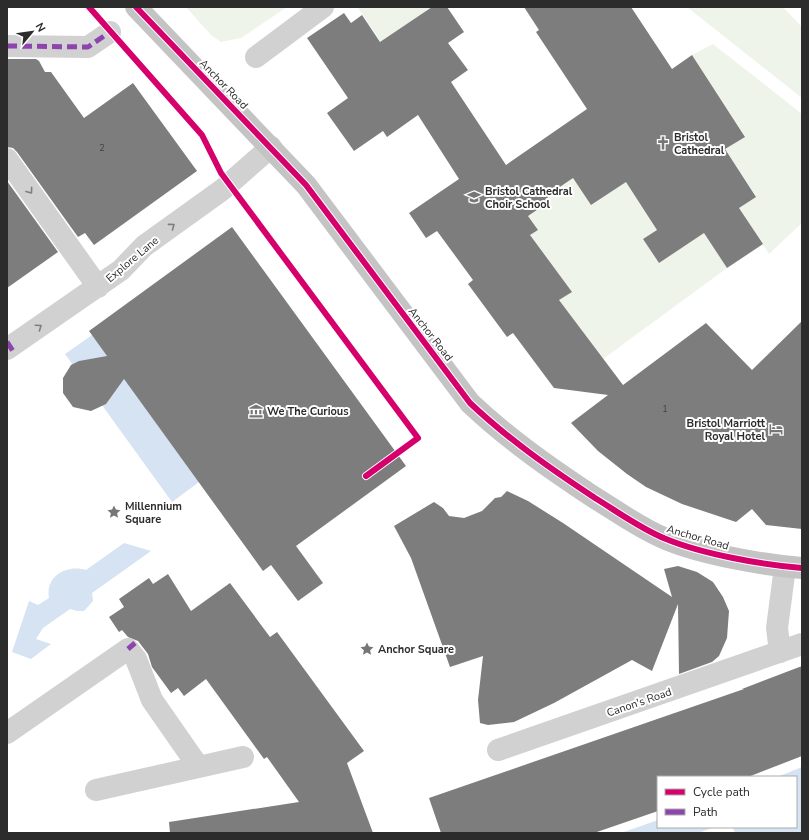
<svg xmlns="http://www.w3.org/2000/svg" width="809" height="840" viewBox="0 0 809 840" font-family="'Nunito Sans',sans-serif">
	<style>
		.green { fill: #eef4ea }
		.water { fill: #d6e3f2 }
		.pier { fill: #fff }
		.building { fill: #7d7d7d }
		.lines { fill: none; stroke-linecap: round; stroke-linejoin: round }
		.minor { stroke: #d1d1d1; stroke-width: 22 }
		.major { stroke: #c4c4c4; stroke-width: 22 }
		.quiet { stroke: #8e44ad; stroke-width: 5; stroke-dasharray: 10 5; stroke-linecap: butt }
		.cycleway-casing { stroke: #fff; stroke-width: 8 }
		.cycleway { stroke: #d6006c; stroke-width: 6 }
		.oneway { stroke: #7e7e7e }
		.labels { text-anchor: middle; stroke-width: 4; stroke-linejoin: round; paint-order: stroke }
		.number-label { font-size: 9px; fill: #404040 }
		.street-label { font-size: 11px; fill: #2c2c2c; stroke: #fff }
		.poi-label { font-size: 11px; font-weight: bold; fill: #2c2c2c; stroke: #fff; text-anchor: start }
	</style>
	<rect width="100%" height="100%" fill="#fff"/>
	<!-- green -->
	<path class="green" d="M186 7H287L241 38 221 42 211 35Z
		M360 7H432L381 42 358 8Z
		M687 7H783L802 27V98Z
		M713 44 802 114V223L769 254 739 208 756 196 725 149 745 136 692 55Z
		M639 173 657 230 643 239 659 263 704 233 727 268 603 359 559 300 571 292 523 240 538 230 525 212 533 206 540 208 547 203 548 195 573 178 591 205Z"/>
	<!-- water -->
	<path class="water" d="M92 335 199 482 172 502 65 354Z
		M124 543 151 551 92 593 93 601 84 611H77L70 609 43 628 36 639 51 644 31 659 12 652 29 601 38 605 49 598C45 576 67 564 86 570Z
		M802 767V833H621L658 820V827H796V777H777Z"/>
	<!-- pier -->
	<path class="pier" d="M715 827H735L733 828 735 833H698Z"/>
	<!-- building -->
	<path class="building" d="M432 7H447L464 32 448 43 468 70 451 82 506 165 587 109 536 32 539 30 524 7H631L672 69 692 55 745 137 725 149 756 197 739 208 763 244 727 268 704 233 659 263 643 239 657 230 626 182 591 205 573 178 548 195 547 203 528 216 538 230 530 235 572 292 559 300 623 385 706 323 752 370 802 321V529L766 525 752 509 736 522 682 504 646 487 627 474 598 451 571 423 608 395 554 388 513 333 507 337 468 284 473 280 437 231 426 238 409 213 459 179 418 115 387 137 383 131 354 151 327 113 348 98 307 38 344 13 351 23 362 15 380 42Z
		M7 59H36L39 61 45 72H51L84 118 133 83 197 171 94 245 85 233 78 237 17 152 13 148 7 147Z
		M7 181 58 252 7 288Z
		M232 227 406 466 296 546 323 583 298 601 271 565 263 571 124 379 106 404 91 411 73 407 63 393V378L71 365 79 361 107 356 89 331Z
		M507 491 528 501 563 523 672 597 664 569 678 566 697 572 713 582 723 597 729 611 727 638 719 656 712 662 679 674 678 604 652 671 632 660 554 703 514 722 488 725 480 723 478 700 483 656 450 667 411 558 394 526 434 502 443 508 449 516 464 518 482 511 495 498 501 497Z
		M168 574 191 611 230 583 270 637 277 632 364 751 347 763 373 833H170L169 822 299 802 267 757 264 759 206 679 184 696 178 688 171 693 152 667 148 654 138 641 128 637 122 630 119 632 109 617 124 607 119 599 149 578 153 584Z
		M802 666V756L748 777H658V811L594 833H441L429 798 744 689H742Z"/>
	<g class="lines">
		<!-- minor -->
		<path class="minor" d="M7 46 88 47 110 32
			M256 57 323 7
			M7 159 98 287
			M7 349 121 270 144 246 222 190 271 147
			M780 652 777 628 785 567
			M7 733 128 649 136 659 152 700 198 766
			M498 750 802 644
			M96 790 243 757"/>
		<!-- major -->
		<path class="major" d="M136 7 306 185 470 403C508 439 551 469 595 498 618 512 641 529 666 539 702 554 763 565 802 568"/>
		<!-- quiet -->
		<path class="quiet" d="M7 46 88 47 110 32
			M7 342 15 354
			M128 649 135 643"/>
		<!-- cycleway casing -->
		<g class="cycleway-casing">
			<path id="cycleway" d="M89 7 202 135 221 173 418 438 366 476
				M136 7 306 185 470 403C508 439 551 469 595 498 618 512 641 529 666 539 702 554 763 565 802 568"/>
		</g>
		<!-- cycleway -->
		<use href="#cycleway" class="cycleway"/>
	</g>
	<!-- one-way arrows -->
	<defs><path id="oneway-chevron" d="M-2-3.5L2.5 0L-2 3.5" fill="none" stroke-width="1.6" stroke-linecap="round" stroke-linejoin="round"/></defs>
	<g class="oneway">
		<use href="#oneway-chevron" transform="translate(30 191) rotate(54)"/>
		<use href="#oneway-chevron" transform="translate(172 226) rotate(-36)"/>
		<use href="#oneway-chevron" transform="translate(39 327) rotate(-35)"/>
	</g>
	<!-- icons -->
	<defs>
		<g id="church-bare" transform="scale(1.08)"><path d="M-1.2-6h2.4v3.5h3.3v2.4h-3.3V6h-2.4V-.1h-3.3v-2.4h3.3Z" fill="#767676" stroke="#fff" stroke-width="2.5" paint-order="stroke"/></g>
		<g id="school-bare" transform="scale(1.08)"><path d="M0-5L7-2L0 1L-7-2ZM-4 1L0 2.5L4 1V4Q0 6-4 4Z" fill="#767676" stroke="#fff" stroke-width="2.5" paint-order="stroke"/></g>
		<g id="museum-bare" transform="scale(1.08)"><path d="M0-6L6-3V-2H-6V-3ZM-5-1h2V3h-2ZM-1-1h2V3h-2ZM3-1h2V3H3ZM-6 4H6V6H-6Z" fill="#767676" stroke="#fff" stroke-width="2.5" paint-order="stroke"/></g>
		<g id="hotel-bare" transform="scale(1.08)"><path d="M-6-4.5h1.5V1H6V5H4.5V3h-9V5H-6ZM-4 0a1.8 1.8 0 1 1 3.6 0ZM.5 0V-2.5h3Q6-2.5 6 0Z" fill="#767676" stroke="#fff" stroke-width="2.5" paint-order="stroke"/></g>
		<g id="sight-bare" transform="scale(1.08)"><path d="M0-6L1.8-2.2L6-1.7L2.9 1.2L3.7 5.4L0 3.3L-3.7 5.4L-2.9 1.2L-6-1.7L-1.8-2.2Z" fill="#767676" stroke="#fff" stroke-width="2.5" paint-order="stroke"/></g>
	</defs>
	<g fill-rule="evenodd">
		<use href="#church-bare" x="663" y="143"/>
		<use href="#school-bare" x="474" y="197"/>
		<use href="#museum-bare" x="256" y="411"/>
		<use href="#hotel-bare" x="776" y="429"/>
		<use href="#sight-bare" x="114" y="512"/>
		<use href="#sight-bare" x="367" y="649"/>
	</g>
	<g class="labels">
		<!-- number labels -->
		<g class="number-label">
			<text x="102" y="151">2</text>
			<text x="665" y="412">1</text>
		</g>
		<!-- street labels -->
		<g class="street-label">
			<text transform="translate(224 84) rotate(46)" y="4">Anchor Road</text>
			<text transform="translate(132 259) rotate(-40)" y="4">Explore Lane</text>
			<text transform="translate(431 334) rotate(52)" y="4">Anchor Road</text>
			<text transform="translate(698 537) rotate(16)" y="4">Anchor Road</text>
			<text transform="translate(639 702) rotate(-19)" y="4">Canon's Road</text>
		</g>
		<!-- poi labels -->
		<g class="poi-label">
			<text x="674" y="141">Bristol<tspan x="674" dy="13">Cathedral</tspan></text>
			<text x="485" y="195">Bristol Cathedral<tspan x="485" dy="13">Choir School</tspan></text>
			<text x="267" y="415">We The Curious</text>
			<text x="765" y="427" text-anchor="end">Bristol Marriott<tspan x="765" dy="13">Royal Hotel</tspan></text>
			<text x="125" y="510">Millennium<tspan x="125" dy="13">Square</tspan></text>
			<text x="378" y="653">Anchor Square</text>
		</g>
	</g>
	<!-- border -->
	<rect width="809" height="840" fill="none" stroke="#2c2c2c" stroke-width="16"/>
	<!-- legend -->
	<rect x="657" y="776" width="140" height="52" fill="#ffffff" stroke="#ababab"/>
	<rect x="665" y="789" width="20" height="6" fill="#d6006c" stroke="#ababab"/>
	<text x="693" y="796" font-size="12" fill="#2c2c2c">Cycle path</text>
	<rect x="665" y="809" width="20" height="6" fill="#8e44ad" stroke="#ababab"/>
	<text x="693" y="816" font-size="12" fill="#2c2c2c">Path</text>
	<!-- north arrow -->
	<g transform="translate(32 32) rotate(61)" stroke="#ffffff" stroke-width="3" paint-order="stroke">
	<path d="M0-3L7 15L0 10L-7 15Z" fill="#2c2c2c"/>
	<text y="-6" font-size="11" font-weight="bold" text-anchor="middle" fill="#2c2c2c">N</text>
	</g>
</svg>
